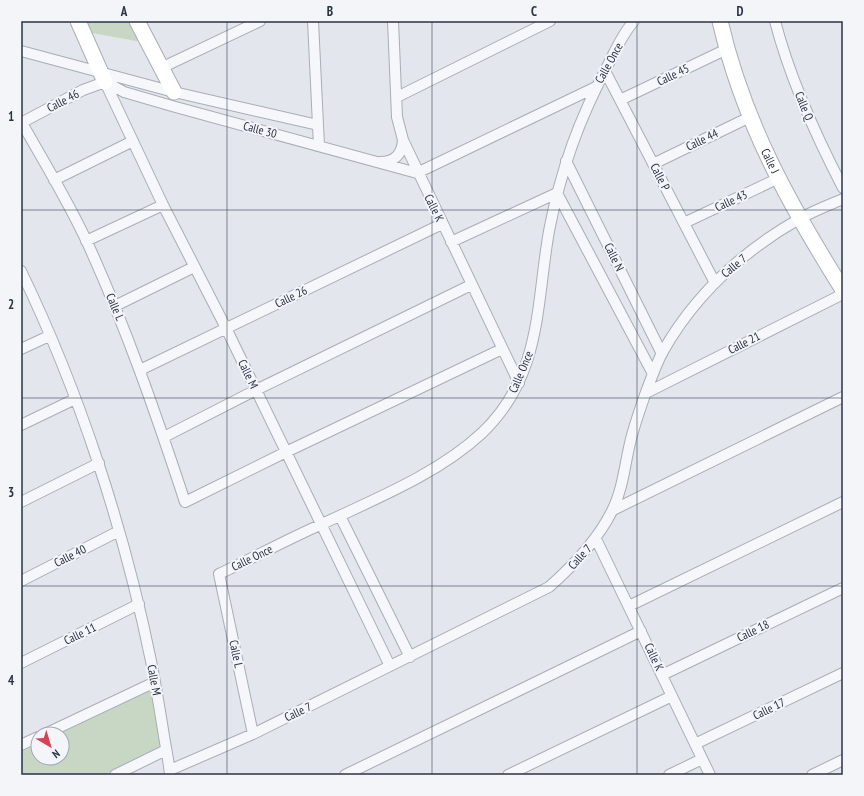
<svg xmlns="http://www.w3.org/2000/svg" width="864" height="796" viewBox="0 0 864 796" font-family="'PT Sans Narrow',sans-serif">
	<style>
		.green { fill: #c8d6c4 }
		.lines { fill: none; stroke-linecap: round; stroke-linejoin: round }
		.street-casing { stroke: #a8adb7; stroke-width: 12 }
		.secondary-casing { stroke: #a8adb7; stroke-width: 17 }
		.street { stroke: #f6f7fa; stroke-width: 10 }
		.secondary { stroke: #fff; stroke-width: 15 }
		.grid { fill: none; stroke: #2a3345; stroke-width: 1; stroke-opacity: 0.55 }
		.labels { text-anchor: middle; stroke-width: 4; stroke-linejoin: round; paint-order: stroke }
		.street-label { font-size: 12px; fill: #2a3345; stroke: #f3f5f9 }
		.neatline { fill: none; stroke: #2a3345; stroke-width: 1.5 }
		.grid-label { font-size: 13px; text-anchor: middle; font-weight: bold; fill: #2a3345 }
	</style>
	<rect width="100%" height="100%" fill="#e3e6ec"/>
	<!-- green -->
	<path class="green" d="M87 21H131L142 42 92 33Z
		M152 690 162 747 104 775H21V752L38 744V758H62V734H59Z"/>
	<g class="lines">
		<!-- street casing -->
		<g class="street-casing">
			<path id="street" d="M313 21 319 146
				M393 21 397 117 403 140 519 383
				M775 21C790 79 815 134 843 188
				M21 51 174 92 318 125
				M161 68 260 21
				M605 71 715 283
				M105 82 163 205 226 328 390 666
				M106 82 124 92 172 106 417 173 596 87
				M397 97 550 21
				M620 100 727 49
				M21 123 83 90 105 82
				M22 123C44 162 68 201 87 242 126 327 156 414 185 502L286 452 502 349
				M566 161 662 354
				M380 162C395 162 402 154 403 140
				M653 164 750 117
				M54 180 133 141
				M684 223 779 178
				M86 241 163 205
				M451 242 557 193 653 374
				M21 271C80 393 124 529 151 661 156 686 160 711 164 736 166 749 169 762 170 775
				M115 306 194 267
				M21 349 49 336
				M140 370 442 224
				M646 393 843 294
				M21 425 75 399
				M164 437 256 390 471 285
				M21 502 99 463
				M613 510 843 397
				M340 516 410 657
				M596 539 710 775
				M21 581 119 531
				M629 606 843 502
				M21 663 139 604
				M662 675 843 588
				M45 734 155 682
				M253 734 219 574C253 558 286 540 320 525 375 499 438 474 482 433 542 376 536 305 549 231 561 169 579 119 609 63 616 49 623 33 634 21
				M695 744 843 673
				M21 745 38 737
				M170 770 253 734 549 587C574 565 597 541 612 511 624 487 625 460 632 435 636 421 641 406 646 392 651 379 656 365 662 353 694 296 743 251 799 219 813 211 829 205 843 199
				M115 775 166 750
				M345 775 641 631
				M508 775 672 696
				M669 775 702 759
				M812 775 843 760"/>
		</g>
		<!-- secondary casing -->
		<g class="secondary-casing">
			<g id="secondary">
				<path d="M78 21 105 82"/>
				<path d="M137 21 174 92"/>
				<path id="s1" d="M720 21C743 121 789 204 843 290"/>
			</g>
		</g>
		<!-- street -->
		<use href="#street" class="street"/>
		<!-- secondary -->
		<use href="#secondary" class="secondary"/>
	</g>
	<!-- grid -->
	<path class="grid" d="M227 21V775M432 21V775M637 21V775M21 210H843M21 398H843M21 586H843"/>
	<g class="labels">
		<!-- street labels -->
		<g class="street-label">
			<text transform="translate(609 63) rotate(-61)" y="4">Calle Once</text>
			<text transform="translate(673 75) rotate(-26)" y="4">Calle 45</text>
			<text transform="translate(63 101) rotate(-28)" y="4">Calle 46</text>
			<text transform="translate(804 106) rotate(68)" y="4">Calle Q</text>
			<text transform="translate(260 130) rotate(15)" y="4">Calle 30</text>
			<text transform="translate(702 140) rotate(-26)" y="4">Calle 44</text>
			<text dy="4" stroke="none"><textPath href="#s1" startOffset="149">Calle J</textPath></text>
			<text transform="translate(660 177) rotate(63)" y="4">Calle P</text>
			<text transform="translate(731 201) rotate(-25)" y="4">Calle 43</text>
			<text transform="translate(434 208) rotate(64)" y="4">Calle K</text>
			<text transform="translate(614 257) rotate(64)" y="4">Calle N</text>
			<text transform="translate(734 266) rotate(-40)" y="4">Calle 7</text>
			<text transform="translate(291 297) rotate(-26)" y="4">Calle 26</text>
			<text transform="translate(115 307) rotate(67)" y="4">Calle L</text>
			<text transform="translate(744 343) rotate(-27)" y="4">Calle 21</text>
			<text transform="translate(521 372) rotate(-67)" y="4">Calle Once</text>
			<text transform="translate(248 374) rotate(64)" y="4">Calle M</text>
			<text transform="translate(70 556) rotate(-27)" y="4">Calle 40</text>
			<text transform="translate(580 557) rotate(-48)" y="4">Calle 7</text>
			<text transform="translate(252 558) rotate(-26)" y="4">Calle Once</text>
			<text transform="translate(753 631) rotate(-26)" y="4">Calle 18</text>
			<text transform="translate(80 634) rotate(-26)" y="4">Calle 11</text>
			<text transform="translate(236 654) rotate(78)" y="4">Calle L</text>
			<text transform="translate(654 657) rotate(65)" y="4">Calle K</text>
			<text transform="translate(154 680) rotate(79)" y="4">Calle M</text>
			<text transform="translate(769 709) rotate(-26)" y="4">Calle 17</text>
			<text transform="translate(298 712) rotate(-26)" y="4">Calle 7</text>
		</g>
	</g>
	<!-- border -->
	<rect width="864" height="796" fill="none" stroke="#f3f5f9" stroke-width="44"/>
	<!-- north arrow -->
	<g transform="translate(50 746) rotate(142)"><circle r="19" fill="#f3f5f9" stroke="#a3a7b1"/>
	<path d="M0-3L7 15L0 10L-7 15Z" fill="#d64353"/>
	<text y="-6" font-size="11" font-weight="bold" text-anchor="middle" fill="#2a3345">N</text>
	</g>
	<rect x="22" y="22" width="820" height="752" class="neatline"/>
	<g class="grid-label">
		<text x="124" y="16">A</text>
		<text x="330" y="16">B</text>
		<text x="534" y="16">C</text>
		<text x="740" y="16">D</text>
		<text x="11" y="121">1</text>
		<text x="11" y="309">2</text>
		<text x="11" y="497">3</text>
		<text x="11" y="685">4</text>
	</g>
</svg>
